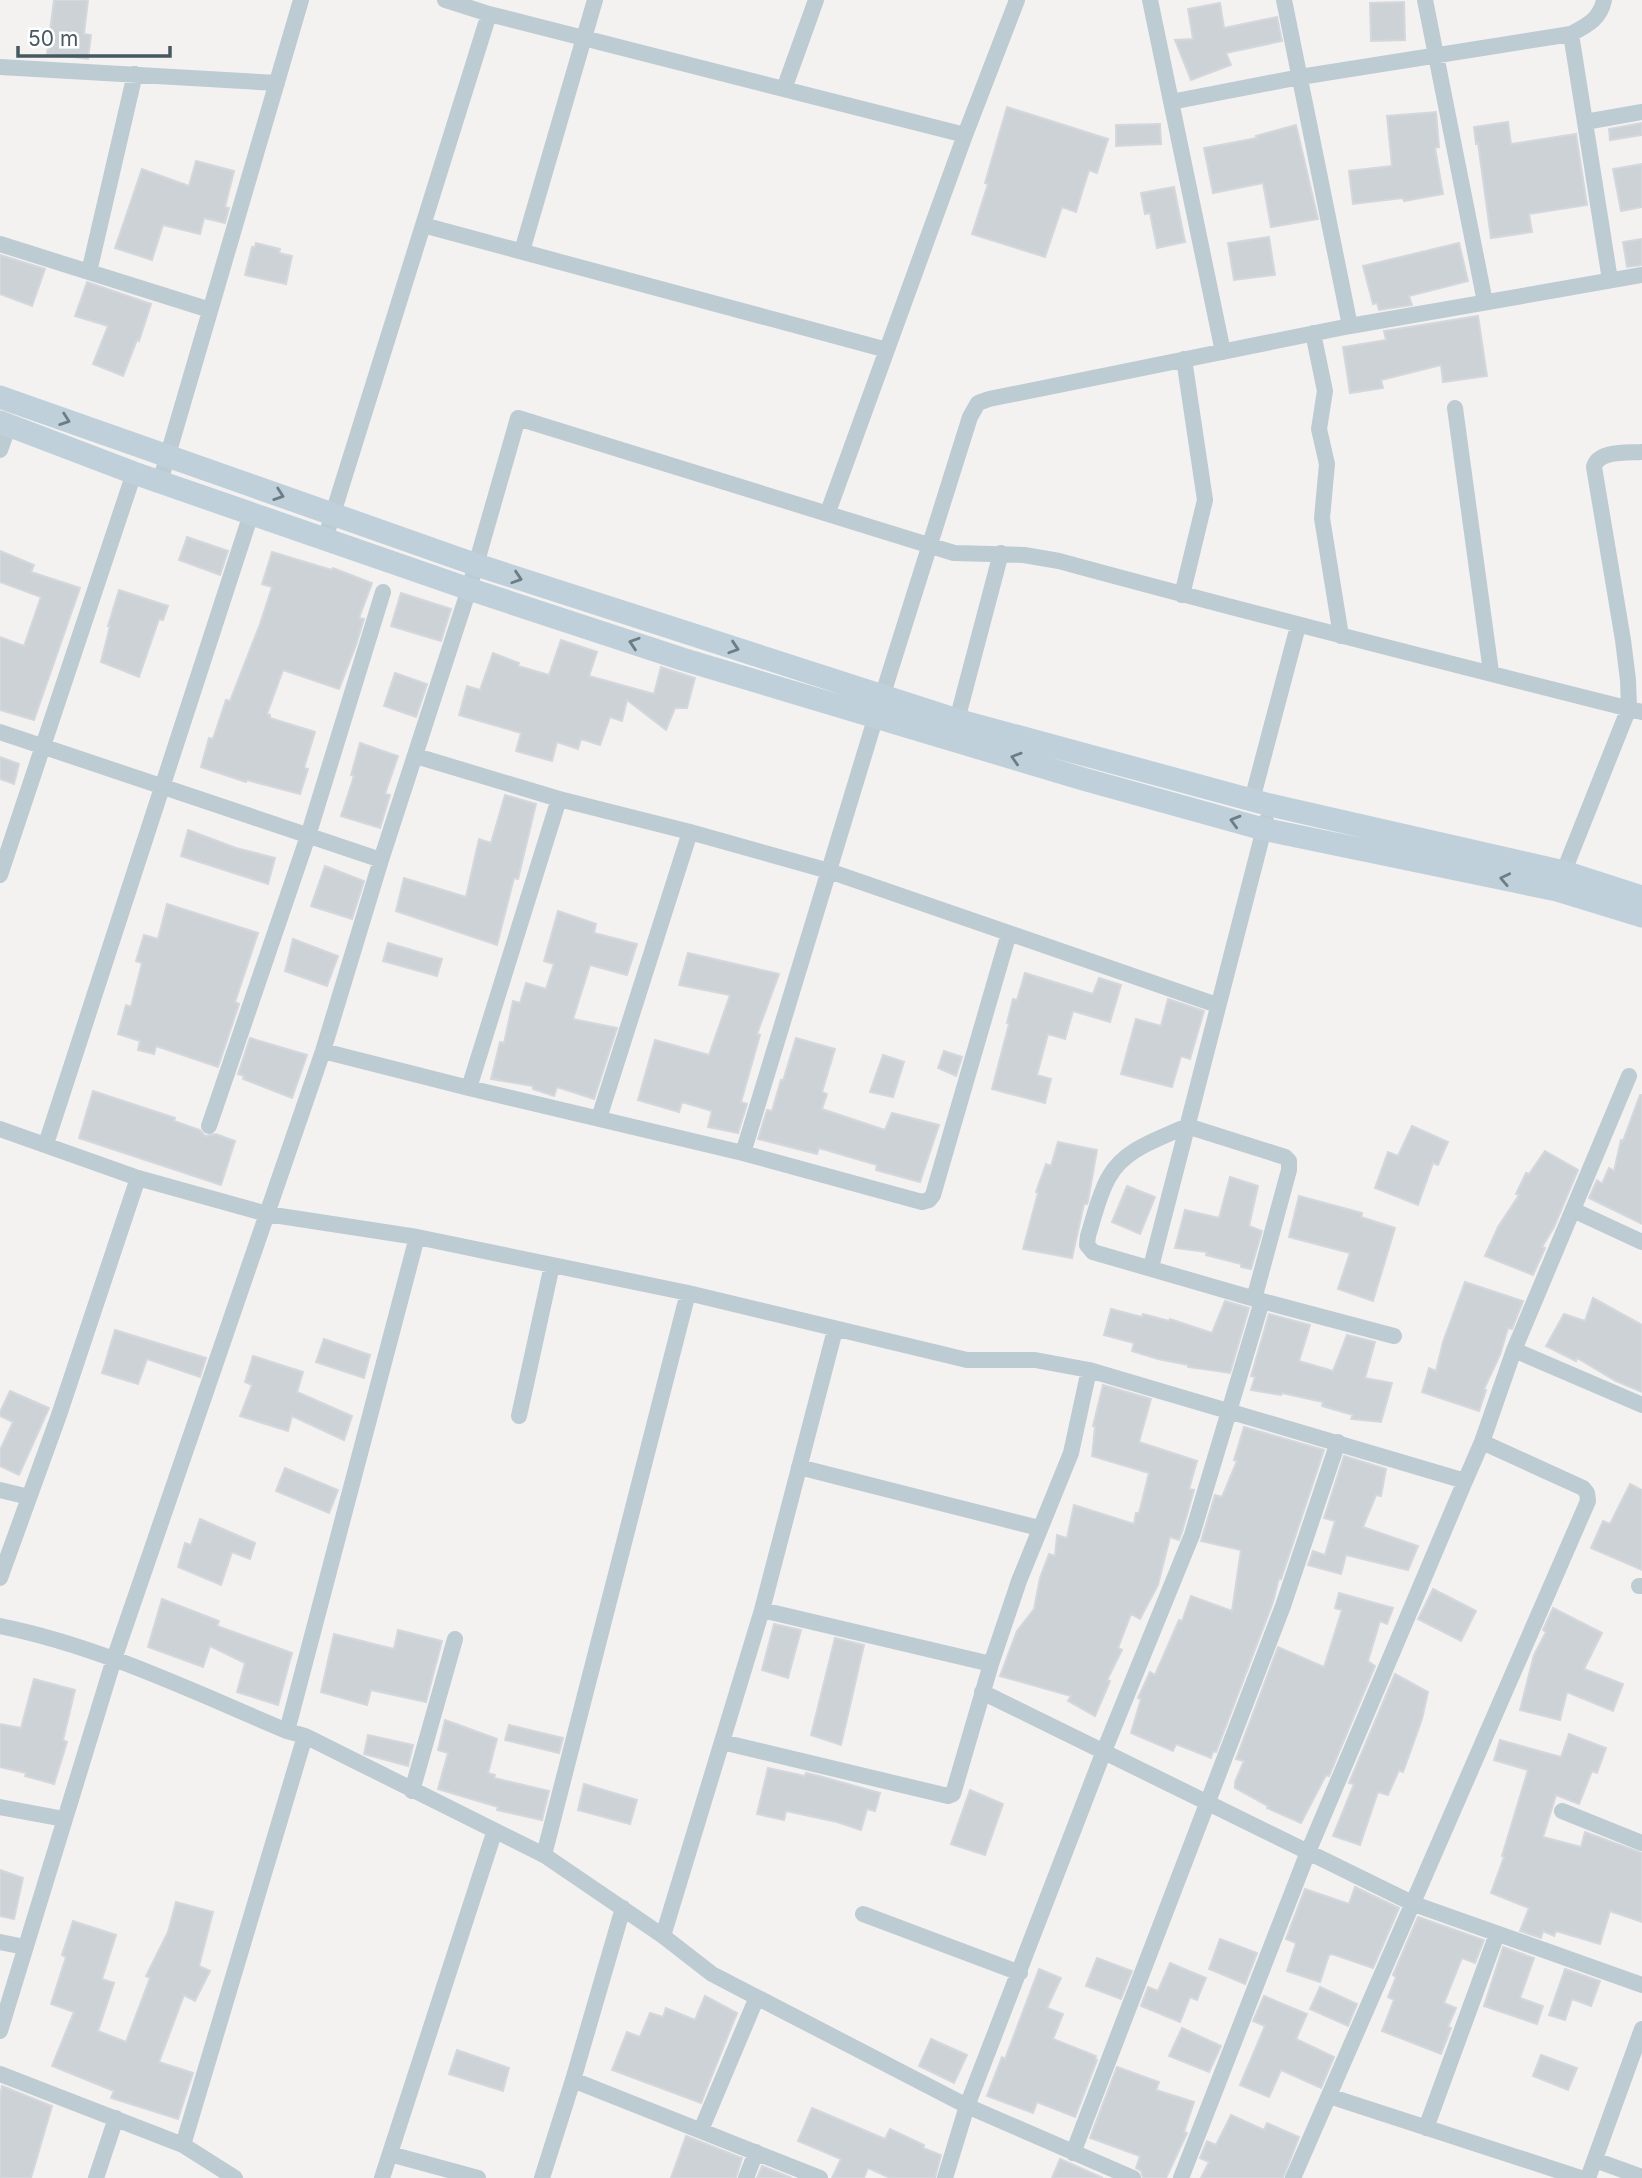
<svg xmlns="http://www.w3.org/2000/svg" width="1642" height="2178" viewBox="0 0 1642 2178" font-family="Inter,sans-serif">
	<style>
		.building { fill: #ccd2d6; stroke: #d4d8dd; stroke-width: 2 }
		.lines { fill: none; stroke-linecap: round; stroke-linejoin: round }
		.street { stroke: #bdcbd2; stroke-width: 16 }
		.secondary { stroke: #c0d0da; stroke-width: 23 }
		.oneway { stroke: #6b7d85 }
	</style>
	<rect width="100%" height="100%" fill="#f4f1f1"/>
	<!-- building -->
	<path class="building" d="M54 0H88L84 34 91 35 88 59 47 54Z
		M1404 2 1405 40 1371 41 1370 3Z
		M1220 3 1224 28 1277 17 1282 41 1226 53 1231 65 1191 80 1175 40 1193 39 1188 9Z
		M1007 107 1108 139 1097 173 1089 170 1076 212 1062 207 1045 257 972 234 988 184 985 183Z
		M1436 112 1439 147 1435 148 1443 194 1404 201 1403 198 1353 204 1349 171 1392 166 1387 116Z
		M1508 122 1511 144 1576 134 1587 205 1529 214 1532 232 1491 238 1478 143 1476 144 1474 127Z
		M1642 123V135L1610 140 1609 129Z
		M1160 124 1161 144 1116 146V125Z
		M1296 125 1318 219 1271 227 1263 183 1213 193 1204 148 1257 138 1256 136Z
		M196 161 234 171 225 207 229 208 225 223 204 218 200 234 163 225 152 260 115 248 142 169 189 186Z
		M1642 164V207L1621 211 1613 169Z
		M1174 187 1185 242 1157 248 1150 213 1145 214 1141 193Z
		M1269 237 1275 275 1234 280 1228 243Z
		M1642 239V265L1627 267 1623 242Z
		M256 243 280 249 279 253 292 256 286 284 245 275 252 247H255Z
		M1459 243 1468 281 1409 296 1412 305 1379 310 1377 303 1373 304 1363 266Z
		M0 255 45 269 32 306 0 294Z
		M87 282 151 304 139 341 137 340 123 376 93 364 108 326 75 316Z
		M1478 316 1487 376 1443 382 1441 365 1381 380 1383 388 1350 393 1343 347 1386 340 1384 331Z
		M187 537 228 551 220 575 179 560Z
		M0 551 34 565 31 572 80 588 34 720 0 710V637L24 646 41 597 0 582Z
		M272 552 332 570 333 568 372 583 359 618 364 619 356 645 339 689 283 670 267 714 270 715V718L315 732 304 768 308 769 300 794 247 780 246 782 201 767 209 738 213 739 226 700 230 701 260 624 272 587 262 584Z
		M119 590 168 606 163 620 159 619 139 677 101 662 110 626H108Z
		M401 593 451 609 441 641 391 626Z
		M561 640 597 652 589 676 654 694 661 667 695 678 687 708H675L666 730 627 700 622 721 610 717 600 745 581 739 578 749 557 742 552 761 516 751 521 733 459 715 467 686 480 690 493 653 519 663 518 666 549 675Z
		M395 673 427 684 416 717 384 706Z
		M360 743 398 756 385 794 390 795 380 828 341 816 354 776 351 775Z
		M0 757 19 764 14 784 0 779Z
		M505 795 536 804 518 879 514 878 497 945 396 911 404 878 466 897 479 839 491 843Z
		M188 830 236 848 275 858 268 884 181 856Z
		M325 866 364 881 352 919 311 906Z
		M167 904 258 933 235 1002 239 1004 218 1067 156 1046 154 1054 138 1050 140 1041 118 1034 126 1005 131 1007 142 963 136 961 144 935 158 939Z
		M558 911 596 924 594 933 637 944 627 975 590 965 573 1019 617 1028 594 1099 557 1087 554 1096 533 1089V1086L491 1079 500 1042 504 1043 513 1001 520 1003 526 983 546 989 554 964 544 961Z
		M293 939 338 956 327 986 285 971Z
		M388 943 442 959 437 976 383 961Z
		M688 953 779 974 757 1034 760 1035 741 1102 747 1104 738 1133 708 1127 712 1111 682 1102 679 1112 638 1100 655 1040 709 1055 730 995 679 985Z
		M1025 973 1093 994 1099 978 1121 985 1110 1022 1073 1011 1065 1039 1048 1034 1037 1075 1051 1079 1045 1103 992 1089 1009 1024 1007 1023 1013 999 1017 1000Z
		M1168 999 1204 1011 1190 1059 1181 1056 1172 1087 1121 1074 1136 1019 1161 1026Z
		M250 1038 307 1055 292 1098 243 1079 244 1076 238 1074Z
		M796 1038 835 1049 822 1092 827 1094 822 1109 885 1130 892 1113 939 1125 920 1182 876 1170 877 1165 819 1148 817 1154 758 1139 767 1110 772 1111 781 1080 783 1081Z
		M944 1051 962 1057 956 1076 938 1068Z
		M883 1055 904 1062 893 1097 870 1092Z
		M93 1091 175 1118 174 1121 200 1130 205 1136 216 1134 235 1141 221 1185 79 1138Z
		M1640 1095H1642V1224L1589 1198 1597 1180 1602 1184 1609 1168 1614 1171 1621 1140 1623 1141Z
		M1412 1126 1448 1142 1438 1165 1433 1163 1418 1205 1375 1188 1388 1152 1398 1156Z
		M1058 1142 1097 1150 1088 1201 1087 1204H1084L1072 1258 1023 1249 1038 1193 1036 1192 1046 1164 1051 1166Z
		M1545 1151 1578 1170 1554 1227 1542 1247 1545 1248 1533 1275 1485 1256 1498 1227 1519 1195 1516 1194 1526 1173 1529 1174Z
		M1230 1177 1258 1186 1249 1226 1262 1231 1251 1269 1241 1267V1264L1206 1255 1207 1252 1175 1248 1185 1210 1219 1218Z
		M1127 1186 1155 1197 1140 1234 1112 1222Z
		M1299 1196 1362 1213 1361 1217 1395 1228 1373 1301 1338 1289 1350 1253 1289 1237Z
		M1465 1282 1523 1301 1512 1329 1508 1328 1500 1355 1484 1389 1486 1390 1479 1411 1422 1392 1429 1368 1436 1371 1443 1342Z
		M1593 1298 1642 1325V1392L1616 1381 1577 1358 1576 1361 1546 1346 1564 1314 1585 1321Z
		M1225 1301 1249 1308 1230 1373 1188 1367V1365L1158 1359 1132 1351 1134 1343 1104 1335 1111 1309 1142 1317 1143 1314 1169 1321 1170 1319 1212 1333Z
		M1269 1314 1310 1325 1299 1361 1333 1371 1347 1335 1375 1342 1365 1378 1392 1383 1381 1422 1351 1419 1353 1415 1322 1406 1323 1402 1282 1393 1281 1395 1251 1390 1255 1377 1251 1376Z
		M115 1330 206 1358 200 1377 147 1359 138 1384 102 1373Z
		M324 1339 370 1355 364 1378 316 1362Z
		M253 1356 303 1372 297 1392 352 1416 344 1440 292 1416 288 1431 240 1416 252 1385 245 1382Z
		M1103 1385 1151 1399 1139 1442 1197 1461 1189 1489 1194 1490 1182 1532 1179 1540 1170 1537 1158 1585 1140 1619 1131 1614 1118 1648 1122 1650 1107 1680 1110 1681 1095 1716 1068 1701 1071 1696 1000 1676 1017 1631 1034 1609 1040 1578 1049 1554 1055 1556 1057 1535 1067 1538 1074 1505 1134 1524 1136 1513H1139L1149 1473 1092 1456 1095 1427 1093 1426Z
		M10 1391 49 1408 19 1475 0 1466V1450L13 1422 0 1416V1412Z
		M1244 1427 1324 1450 1281 1579 1279 1578 1273 1602 1216 1752 1213 1751 1211 1758 1176 1744 1173 1751 1131 1733 1141 1699 1138 1698 1150 1672 1155 1675 1179 1620 1182 1621 1191 1596 1232 1611 1241 1550 1201 1541 1215 1495 1222 1497 1237 1461 1234 1460Z
		M1344 1456 1386 1469 1381 1496 1376 1495 1363 1527 1418 1546 1408 1570 1346 1555 1341 1574 1308 1565 1313 1551 1325 1555 1335 1521 1324 1518Z
		M285 1468 338 1490 329 1513 276 1491Z
		M1630 1484 1642 1490V1570L1591 1548 1603 1521 1610 1524Z
		M200 1519 255 1543 250 1559 232 1552 221 1585 178 1567 185 1543 191 1545Z
		M1433 1589 1476 1611 1461 1641 1418 1619Z
		M1339 1593 1393 1608 1387 1624 1380 1621 1368 1661 1375 1666 1329 1776 1326 1775 1301 1823 1267 1808 1268 1806 1235 1788V1782L1244 1761 1236 1759 1278 1647 1324 1667 1342 1610 1335 1608Z
		M162 1599 219 1621 217 1626 292 1653 278 1705 237 1692 245 1663 210 1646 203 1667 148 1647Z
		M1553 1608 1602 1633 1584 1669 1623 1684 1613 1711 1567 1692 1560 1720 1520 1710 1534 1655 1546 1632 1543 1630Z
		M774 1624 801 1630 788 1678 762 1670Z
		M398 1630 442 1641 426 1702 371 1690 367 1705 321 1692 334 1634 394 1649Z
		M835 1638 864 1645 841 1745 811 1735Z
		M1395 1674 1428 1692 1422 1719 1403 1772 1399 1770 1388 1795 1378 1792 1360 1845 1333 1836 1354 1784 1349 1783Z
		M34 1679 75 1690 63 1740 67 1742 54 1784 25 1776 26 1773 0 1767V1724L21 1728Z
		M445 1720 497 1739 488 1773 495 1775 494 1778 549 1791 542 1820 497 1810 498 1807 438 1789 448 1753 438 1750Z
		M509 1725 563 1738 559 1753 505 1740Z
		M1569 1734 1606 1748 1597 1773 1592 1771 1579 1804 1556 1795 1543 1837 1581 1847 1585 1832 1642 1853V1922L1610 1911 1600 1944 1556 1931 1554 1936 1543 1931 1541 1938 1520 1931 1529 1908 1491 1893 1504 1857 1502 1856 1528 1770 1494 1760 1500 1740 1561 1757Z
		M368 1735 413 1745 408 1766 364 1754Z
		M768 1768 805 1776 806 1773 819 1776 880 1793 875 1811 867 1809 861 1830 837 1822 786 1811 784 1820 757 1814Z
		M584 1784 637 1800 630 1824 578 1810Z
		M970 1790 1003 1804 985 1855 951 1844Z
		M0 1870 23 1878 14 1919 0 1916Z
		M1355 1887 1399 1908 1373 1968 1332 1954 1329 1955 1320 1982 1287 1971 1296 1943 1286 1939 1305 1889 1349 1904Z
		M176 1902 213 1912 199 1966 210 1971 195 2001 184 1995 159 2062 193 2073 178 2119 111 2098 114 2091 52 2066 74 2012 51 2004 66 1957 62 1955 73 1921 116 1935 102 1979 114 1983 98 2031 126 2042 150 1978 146 1976 168 1932Z
		M1418 1917 1484 1940 1475 1963 1462 1958 1444 2003 1456 2008 1448 2027 1451 2028 1441 2054 1382 2031 1394 2000 1388 1997 1396 1977 1393 1975Z
		M1220 1939 1257 1953 1245 1984 1209 1969Z
		M1503 1947 1534 1958 1520 1998 1543 2006 1537 2024 1484 2006Z
		M1097 1958 1132 1971 1121 1999 1086 1986Z
		M1170 1963 1206 1978 1197 2000 1190 1997 1180 2022 1141 2006 1148 1987 1158 1991Z
		M1039 1969 1061 1978 1047 2008 1063 2014 1053 2039 1096 2056 1095 2059 1097 2060 1075 2117 1037 2102 1033 2113 987 2096 1002 2057 1005 2059Z
		M1565 1969 1600 1981 1591 2006 1572 1999 1565 2020 1549 2015Z
		M1320 1987 1357 2004 1348 2026 1310 2009Z
		M705 1996 737 2013 701 2103 612 2070 627 2032 640 2037 650 2013 663 2017 666 2008 695 2020Z
		M1264 1996 1307 2014 1296 2039 1334 2057 1321 2088 1281 2070 1269 2097 1240 2085 1265 2026 1253 2021Z
		M1182 2028 1221 2046 1209 2072 1169 2056Z
		M931 2039 967 2055 954 2083 919 2066Z
		M457 2050 509 2068 503 2091 449 2074Z
		M1541 2055 1577 2068 1568 2090 1533 2076Z
		M1117 2067 1159 2082 1156 2090 1194 2102 1184 2132 1187 2133 1166 2178H1143L1141 2171 1136 2168 1140 2156 1090 2138Z
		M2 2086 52 2106 31 2178H0V2096Z
		M812 2108 885 2139 890 2129 924 2145 923 2148 941 2155 935 2178H890L868 2168 864 2178H832L841 2159 798 2141Z
		M1231 2115 1264 2130 1267 2123 1299 2137 1283 2178H1201L1209 2162 1200 2158 1207 2141 1216 2145Z
		M686 2136 742 2158 736 2178H671Z
		M1060 2159 1103 2178H1052Z
		M762 2166 792 2178H757Z"/>
	<g class="lines">
		<!-- street -->
		<path class="street" d="M445 0 489 14 965 135 1017 0
			M1150 0 1223 352
			M1284 0 1350 326
			M1425 0 1485 302
			M1571 34 1610 280
			M0 67 277 83
			M784 89 816 0
			M1171 102 1300 77 1571 34C1588 25 1600 19 1604 0
			M1585 122 1642 112
			M423 225 887 350
			M0 244 210 310
			M522 251 595 0
			M89 272 135 74
			M1313 333 1325 391 1319 429 1327 464 1322 518 1341 636
			M1455 408 1491 672
			M0 450 9 425
			M160 482 301 0
			M828 512 965 135
			M325 539 489 14
			M1182 595 1205 500 1184 359
			M957 720 1001 553
			M0 732 381 860
			M416 756 559 799 690 832 829 871 1217 1005
			M1252 800 1298 626
			M0 875 134 473
			M1560 881 1629 708 1628 680 1623 640 1594 467C1598 450 1628 453 1642 452
			M323 1051 469 1088 743 1153 922 1202 929 1200 933 1195 1009 933
			M1629 1076 1514 1350 1642 1405
			M469 1088 559 799
			M599 1118 690 832
			M209 1126 308 836 383 592
			M0 1129 138 1178 267 1214 417 1237 688 1293 967 1360H1035L1089 1370 1465 1481 1482 1442 1514 1350
			M46 1144 251 514
			M743 1153 876 716 970 417 978 403 989 399 1350 326 1642 275
			M1573 1210 1642 1242
			M1151 1267 1266 821
			M1254 1299 1289 1170V1161L1285 1157 1187 1126C1159 1139 1124 1149 1109 1177 1099 1194 1094 1217 1088 1236L1087 1245 1093 1252 1262 1301 1394 1336
			M519 1416 552 1265
			M799 1467 1039 1528
			M0 1490 29 1497
			M0 1578 59 1415 138 1178
			M1639 1586H1642
			M762 1610 991 1664
			M0 1626C100 1646 194 1692 287 1731L305 1736 544 1855 663 1936 712 1974 967 2106 1133 2178
			M982 1692 1414 1904 1642 1985
			M287 1731 417 1237
			M722 1742 948 1796 953 1794 991 1664 1019 1581 1071 1453 1089 1370
			M412 1791 455 1639
			M0 1807 64 1819
			M1562 1811 1642 1843
			M544 1855 688 1293
			M863 1914 1020 1973
			M663 1936 762 1610 835 1330
			M0 1942 25 1947
			M0 2031 114 1659 323 1051 381 860 469 589 518 418 954 553 1024 555 1059 561C1253 614 1447 663 1642 712
			M0 2074 183 2145
			M573 2080 820 2178
			M1329 2096 1581 2178
			M1426 2128 1497 1934
			M701 2130 757 1997
			M1073 2153 1283 1606 1338 1442
			M390 2154 478 2178
			M1595 2160 1642 2177
			M96 2178 116 2118
			M235 2178 183 2145 305 1736
			M382 2178 494 1833
			M542 2178 573 2080 623 1908
			M746 2178 756 2152
			M945 2178 967 2106 1104 1751 1192 1535 1262 1301
			M1181 2178 1308 1852 1465 1481
			M1293 2178 1588 1501 1587 1493 1583 1488 1482 1442
			M1588 2178 1642 2029"/>
		<!-- secondary -->
		<path class="secondary" d="M0 397 477 565 957 720 1270 805 1564 872 1642 897
			M0 422 134 473 469 589 682 659 1083 779 1263 829 1557 890 1642 916"/>
	</g>
	<!-- one-way arrows -->
	<defs><path id="oneway-chevron" d="M-2-3.5L2.5 0L-2 3.5" fill="none" stroke-width="1.6" stroke-linecap="round" stroke-linejoin="round" transform="scale(1.75)"/></defs>
	<g class="oneway">
		<use href="#oneway-chevron" transform="translate(65 420) rotate(19)"/>
		<use href="#oneway-chevron" transform="translate(279 495) rotate(19)"/>
		<use href="#oneway-chevron" transform="translate(517 578) rotate(18)"/>
		<use href="#oneway-chevron" transform="translate(634 643) rotate(-162)"/>
		<use href="#oneway-chevron" transform="translate(734 648) rotate(18)"/>
		<use href="#oneway-chevron" transform="translate(1016 758) rotate(-163)"/>
		<use href="#oneway-chevron" transform="translate(1235 821) rotate(-164)"/>
		<use href="#oneway-chevron" transform="translate(1505 879) rotate(-168)"/>
	</g>
	<!-- scale -->
	<path d="M18 46v10h152v-10" fill="none" stroke="#465961" stroke-width="3.5"/>
	<text x="28" y="46" font-size="21" fill="#465961" stroke="#ffffff" stroke-width="5" paint-order="stroke">50 m</text>
</svg>
